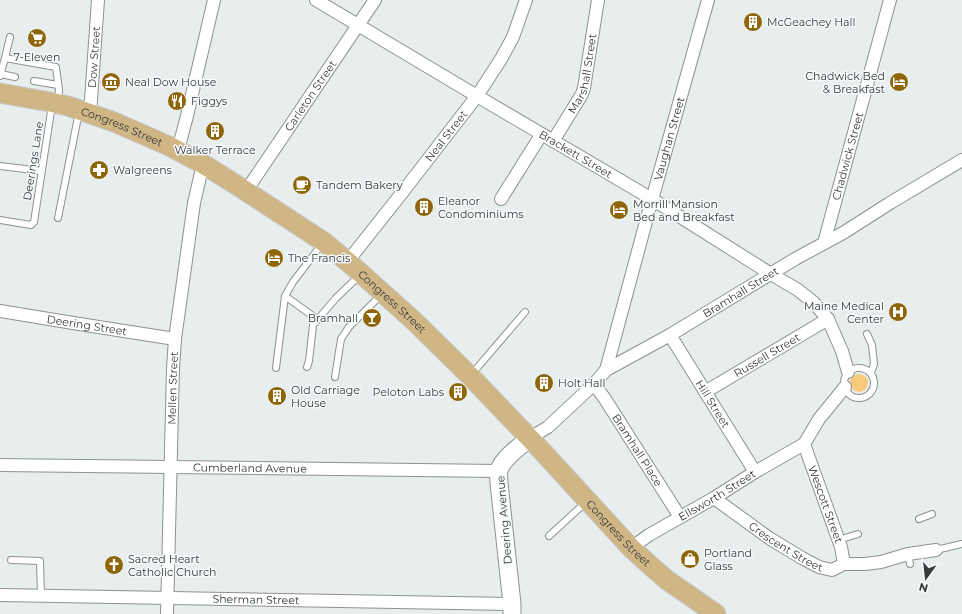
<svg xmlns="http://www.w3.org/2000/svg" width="962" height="614" viewBox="0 0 962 614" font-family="Montserrat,sans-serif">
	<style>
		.grass { fill: #f7ca7b }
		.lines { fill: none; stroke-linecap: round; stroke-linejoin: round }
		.service-casing { stroke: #8d9192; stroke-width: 8 }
		.minor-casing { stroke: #8d9192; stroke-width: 14 }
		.secondary-casing { stroke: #8d9192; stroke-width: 19 }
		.primary-casing { stroke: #c7c8c8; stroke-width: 21 }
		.service { stroke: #fff; stroke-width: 6 }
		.minor { stroke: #fff; stroke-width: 12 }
		.secondary { stroke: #fff; stroke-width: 17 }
		.primary { stroke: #d0b685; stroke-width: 19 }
		.labels { text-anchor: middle; stroke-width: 3; stroke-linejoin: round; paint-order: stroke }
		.poi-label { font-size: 11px; fill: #383a3b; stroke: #f5fafb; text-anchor: start }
		.street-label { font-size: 11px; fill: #383a3b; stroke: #f5fafb }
	</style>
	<rect width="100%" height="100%" fill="#e8edee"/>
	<!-- grass -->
	<path class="grass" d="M850 383a9 9 0 1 1 18 0a9 9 0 1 1-18 0Z"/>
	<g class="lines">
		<!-- service casing -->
		<g class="service-casing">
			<path id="service" d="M5 58 10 37
				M1 74 15 77
				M0 76 5 58 56 67 59 90 58 102
				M34 81 58 85
				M0 166 42 171
				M58 218 79 112
				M0 220 31 225 34 222 52 105
				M285 296 317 319
				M867 334 872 345 874 364 871 373
				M307 367 309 361 313 325 336 298 360 275
				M844 383a15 15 0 1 1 30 0a15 15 0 1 1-30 0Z
				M276 368 285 296 293 282 322 244
				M471 375 525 312
				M335 377 341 339 349 327 382 294
				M919 519 932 514
				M549 536 586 502
				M838 540 858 534
				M936 550 962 544
				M908 554 910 564
				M11 560 40 561 41 596"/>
		</g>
		<!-- minor casing -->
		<g class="minor-casing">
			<g id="minor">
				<path id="s1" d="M316 0 477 96 652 199 771 274 798 290 813 302 828 319 842 351 848 372"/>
				<path id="s2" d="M90 114 98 0"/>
				<path id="s3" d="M553 141 582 94 584 88 598 0"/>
				<path d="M178 150 187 116 214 0"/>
				<path id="s4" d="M246 191 375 0"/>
				<path d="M501 199 541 135"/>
				<path id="s5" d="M824 243 890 0"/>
				<path id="s6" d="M348 261 398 198 477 96 501 59 513 37 526 0"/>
				<path id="s7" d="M0 311 73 323 175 339"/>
				<path id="s8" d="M670 335 755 472"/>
				<path id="s9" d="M606 370 648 214 708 0"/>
				<path id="s10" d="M594 384 605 399 680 517"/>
				<path id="s11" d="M705 392 828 319"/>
				<path id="s12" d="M530 438 548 427 594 384 606 370 670 335 795 259 843 233 890 203 962 160"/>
				<path id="s13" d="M804 444 841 547 844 564"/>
				<path d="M804 444 819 419 845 387"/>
				<path id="s14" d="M0 465 499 471"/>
				<path id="s15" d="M714 498 769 538 802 558 819 567 832 570 844 564H865L881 562 908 554 936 550"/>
				<path id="s16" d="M631 548 649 535 714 498 755 472 804 444"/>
				<path id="s17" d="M0 595 512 604"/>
				<path id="s18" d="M167 614 173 369 175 339 194 203 203 164"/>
			</g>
		</g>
		<!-- secondary casing -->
		<g class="secondary-casing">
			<path id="secondary" d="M512 614V604L499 483C499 479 498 474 499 470 503 458 520 446 530 438"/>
		</g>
		<!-- primary casing -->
		<g class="primary-casing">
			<g id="primary">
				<path id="s19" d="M0 93 50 102 68 106 114 122 169 146 203 164 235 184 324 242 355 268 414 321 470 376 541 450 631 548 652 567 667 580 716 614"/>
			</g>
		</g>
		<!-- service -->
		<use href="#service" class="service"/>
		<!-- minor -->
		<use href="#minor" class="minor"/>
		<!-- secondary -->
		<use href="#secondary" class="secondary"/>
		<!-- primary -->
		<use href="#primary" class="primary"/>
	</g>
	<!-- icons -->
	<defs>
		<g id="building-disc" transform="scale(1)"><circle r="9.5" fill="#8e6509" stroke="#f5fafb"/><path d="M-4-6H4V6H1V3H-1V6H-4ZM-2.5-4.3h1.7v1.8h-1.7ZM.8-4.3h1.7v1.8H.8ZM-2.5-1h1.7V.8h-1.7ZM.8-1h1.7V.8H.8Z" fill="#fff"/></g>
		<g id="supermarket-disc" transform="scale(1)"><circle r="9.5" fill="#8e6509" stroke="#f5fafb"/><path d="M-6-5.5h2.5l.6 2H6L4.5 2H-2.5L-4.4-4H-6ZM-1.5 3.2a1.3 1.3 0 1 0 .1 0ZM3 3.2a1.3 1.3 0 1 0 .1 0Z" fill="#fff"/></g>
		<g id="museum-disc" transform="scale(1)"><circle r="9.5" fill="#8e6509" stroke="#f5fafb"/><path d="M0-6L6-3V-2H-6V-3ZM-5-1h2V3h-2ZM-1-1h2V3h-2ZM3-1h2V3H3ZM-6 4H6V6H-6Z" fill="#fff"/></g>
		<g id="hotel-disc" transform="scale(1)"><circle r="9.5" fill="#8e6509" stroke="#f5fafb"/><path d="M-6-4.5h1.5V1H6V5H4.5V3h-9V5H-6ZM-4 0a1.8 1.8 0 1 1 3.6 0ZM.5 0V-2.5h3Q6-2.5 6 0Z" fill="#fff"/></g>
		<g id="restaurant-disc" transform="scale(1)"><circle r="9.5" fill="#8e6509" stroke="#f5fafb"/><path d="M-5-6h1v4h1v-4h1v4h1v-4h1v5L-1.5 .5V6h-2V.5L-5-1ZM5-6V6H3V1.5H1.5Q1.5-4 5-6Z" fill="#fff"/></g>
		<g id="pharmacy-disc" transform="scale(1)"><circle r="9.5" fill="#8e6509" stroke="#f5fafb"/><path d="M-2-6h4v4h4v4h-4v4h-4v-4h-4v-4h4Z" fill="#fff"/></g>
		<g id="cafe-disc" transform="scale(1)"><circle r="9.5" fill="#8e6509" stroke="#f5fafb"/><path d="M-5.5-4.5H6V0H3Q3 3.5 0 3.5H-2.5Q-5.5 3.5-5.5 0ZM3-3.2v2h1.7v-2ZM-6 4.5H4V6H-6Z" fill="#fff"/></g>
		<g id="hospital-disc" transform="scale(1)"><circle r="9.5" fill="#8e6509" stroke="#f5fafb"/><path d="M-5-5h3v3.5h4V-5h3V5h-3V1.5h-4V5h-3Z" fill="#fff"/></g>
		<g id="bar-disc" transform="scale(1)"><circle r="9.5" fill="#8e6509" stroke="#f5fafb"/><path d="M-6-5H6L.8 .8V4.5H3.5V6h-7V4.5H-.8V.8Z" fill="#fff"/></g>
		<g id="shop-disc" transform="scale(1)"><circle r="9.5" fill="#8e6509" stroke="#f5fafb"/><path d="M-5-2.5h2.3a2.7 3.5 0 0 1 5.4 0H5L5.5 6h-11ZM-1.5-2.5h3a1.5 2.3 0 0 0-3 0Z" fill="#fff"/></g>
		<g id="church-disc" transform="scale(1)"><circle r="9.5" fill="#8e6509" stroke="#f5fafb"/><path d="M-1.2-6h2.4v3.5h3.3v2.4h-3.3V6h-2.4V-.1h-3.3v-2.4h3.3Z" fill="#fff"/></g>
	</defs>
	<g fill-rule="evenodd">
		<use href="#building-disc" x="753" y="22"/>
		<use href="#supermarket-disc" x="37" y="38"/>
		<use href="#museum-disc" x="111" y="82"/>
		<use href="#hotel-disc" x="899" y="82"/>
		<use href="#restaurant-disc" x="177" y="101"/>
		<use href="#building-disc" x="215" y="131"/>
		<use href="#pharmacy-disc" x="99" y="170"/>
		<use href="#cafe-disc" x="302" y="185"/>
		<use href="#building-disc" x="424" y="207"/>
		<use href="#hotel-disc" x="619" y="210"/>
		<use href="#hotel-disc" x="274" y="258"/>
		<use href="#hospital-disc" x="898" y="312"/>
		<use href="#bar-disc" x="372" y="318"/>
		<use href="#building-disc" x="544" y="383"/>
		<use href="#building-disc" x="458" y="392"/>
		<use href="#building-disc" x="277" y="396"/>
		<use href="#shop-disc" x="690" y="559"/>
		<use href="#church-disc" x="114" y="565"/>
	</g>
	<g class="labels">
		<!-- poi labels -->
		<g class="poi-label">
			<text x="767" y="26">McGeachey Hall</text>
			<text x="37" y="61" text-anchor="middle">7-Eleven</text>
			<text x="885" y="80" text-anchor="end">Chadwick Bed<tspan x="885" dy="13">&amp; Breakfast</tspan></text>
			<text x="125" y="86">Neal Dow House</text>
			<text x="191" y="105">Figgys</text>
			<text x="215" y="154" text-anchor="middle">Walker Terrace</text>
			<text x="113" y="174">Walgreens</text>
			<text x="316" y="189">Tandem Bakery</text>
			<text x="438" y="205">Eleanor<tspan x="438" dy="13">Condominiums</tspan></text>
			<text x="633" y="208">Morrill Mansion<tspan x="633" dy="13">Bed and Breakfast</tspan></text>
			<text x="288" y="262">The Francis</text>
			<text x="884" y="310" text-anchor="end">Maine Medical<tspan x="884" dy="13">Center</tspan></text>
			<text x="358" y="322" text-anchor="end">Bramhall</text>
			<text x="558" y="387">Holt Hall</text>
			<text x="291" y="394">Old Carriage<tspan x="291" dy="13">House</tspan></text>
			<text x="444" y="396" text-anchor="end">Peloton Labs</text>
			<text x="704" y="557">Portland<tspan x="704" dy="13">Glass</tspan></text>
			<text x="128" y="563">Sacred Heart<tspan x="128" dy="13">Catholic Church</tspan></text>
		</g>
		<!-- street labels -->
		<g class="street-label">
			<text dy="4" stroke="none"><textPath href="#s2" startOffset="57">Dow Street</textPath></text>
			<text dy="4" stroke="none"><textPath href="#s3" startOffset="75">Marshall Street</textPath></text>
			<text dy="4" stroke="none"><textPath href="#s4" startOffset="115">Carleton Street</textPath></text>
			<text dy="4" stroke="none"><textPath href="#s19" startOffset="127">Congress Street</textPath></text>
			<text dy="4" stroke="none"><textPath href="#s6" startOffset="159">Neal Street</textPath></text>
			<text dy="4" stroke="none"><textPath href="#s9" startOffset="240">Vaughan Street</textPath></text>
			<text dy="4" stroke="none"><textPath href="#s1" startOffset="302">Brackett Street</textPath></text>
			<text dy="4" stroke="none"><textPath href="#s5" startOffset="90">Chadwick Street</textPath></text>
			<text transform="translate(33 161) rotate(-81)" y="4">Deerings Lane</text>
			<text dy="4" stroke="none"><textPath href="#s12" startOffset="258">Bramhall Street</textPath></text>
			<text dy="4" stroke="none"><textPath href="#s19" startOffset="451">Congress Street</textPath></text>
			<text dy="4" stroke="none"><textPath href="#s7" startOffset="88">Deering Street</textPath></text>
			<text dy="4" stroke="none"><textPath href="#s11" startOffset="72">Russell Street</textPath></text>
			<text dy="4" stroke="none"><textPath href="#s18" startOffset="226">Mellen Street</textPath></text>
			<text dy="4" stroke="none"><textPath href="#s8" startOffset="81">Hill Street</textPath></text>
			<text dy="4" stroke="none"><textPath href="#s10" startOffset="79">Bramhall Place</textPath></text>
			<text dy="4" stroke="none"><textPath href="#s14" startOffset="250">Cumberland Avenue</textPath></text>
			<text dy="4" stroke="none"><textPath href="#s16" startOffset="101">Ellsworth Street</textPath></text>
			<text dy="4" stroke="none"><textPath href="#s13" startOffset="64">Wescott Street</textPath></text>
			<text transform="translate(504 520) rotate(-95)" y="4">Deering Avenue</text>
			<text dy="4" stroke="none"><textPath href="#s19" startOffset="775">Congress Street</textPath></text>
			<text dy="4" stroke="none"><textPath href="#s15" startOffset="87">Crescent Street</textPath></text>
			<text dy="4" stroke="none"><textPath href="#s17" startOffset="256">Sherman Street</textPath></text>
		</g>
	</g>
	<!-- north arrow -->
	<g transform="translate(926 578) rotate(195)" stroke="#f5fafb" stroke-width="3" paint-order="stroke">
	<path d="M0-3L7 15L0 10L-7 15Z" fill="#383a3b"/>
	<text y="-6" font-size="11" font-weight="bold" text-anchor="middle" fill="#383a3b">N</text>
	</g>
</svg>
